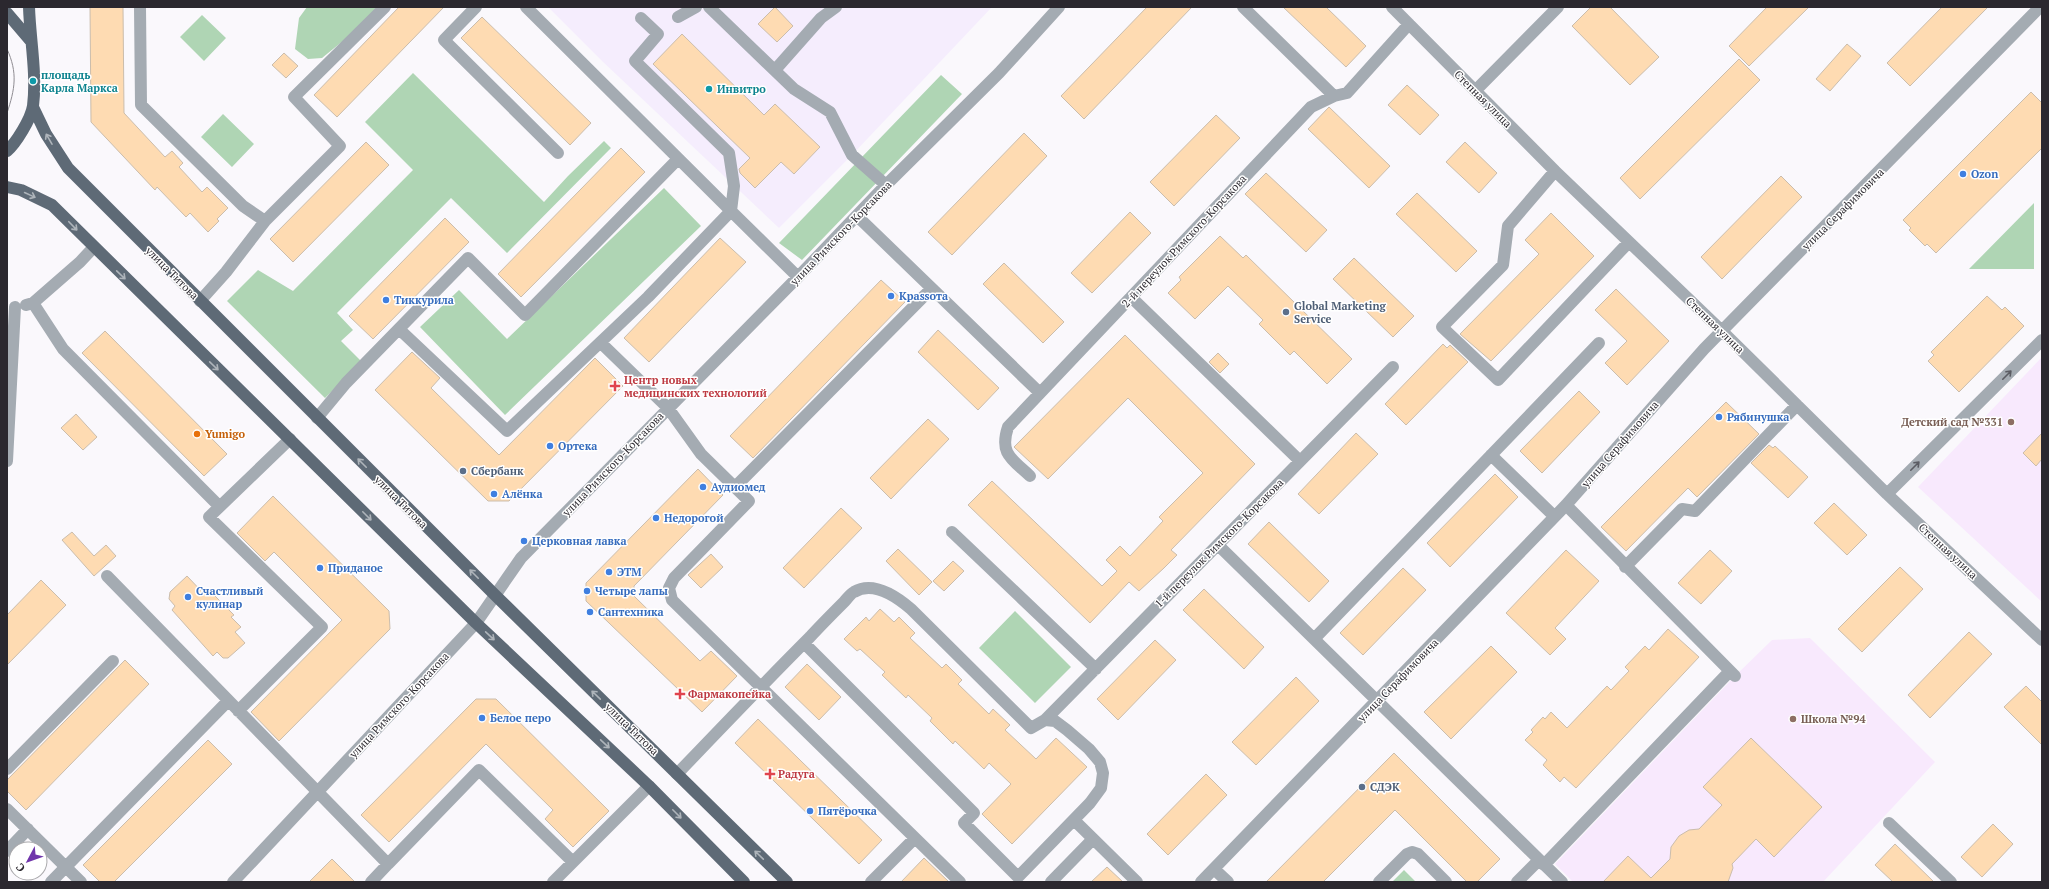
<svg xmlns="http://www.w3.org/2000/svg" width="2049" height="889" viewBox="0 0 2049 889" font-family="'PT Serif',serif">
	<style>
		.built { fill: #f5edfd }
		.education { fill: #f8e9fd }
		.green { fill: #afd5b4 }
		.building { fill: #fedbb2; stroke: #cbbdac }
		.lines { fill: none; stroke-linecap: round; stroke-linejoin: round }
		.minor { stroke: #a4abb2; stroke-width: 12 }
		.major { stroke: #5e6a76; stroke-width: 12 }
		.tram { stroke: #8f8c92; stroke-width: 1 }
		.oneway { stroke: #aeb4ba }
		.oneway2 { stroke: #5b5c63 }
		.culture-dot { fill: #0f9aa8; stroke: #fff; stroke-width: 1.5 }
		.shop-dot { fill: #3f7fe0; stroke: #fff; stroke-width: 1.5 }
		.service-dot { fill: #5c6f8a; stroke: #fff; stroke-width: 1.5 }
		.health-dot { fill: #e0444e; stroke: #fff; stroke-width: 1.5 }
		.education-dot { fill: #8d6e63; stroke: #fff; stroke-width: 1.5 }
		.food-dot { fill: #e8710a; stroke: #fff; stroke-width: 1.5 }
		.labels { text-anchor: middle; stroke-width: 3; stroke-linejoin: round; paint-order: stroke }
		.culture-label { font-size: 11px; font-weight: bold; fill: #0d838f; stroke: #fff; text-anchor: start }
		.street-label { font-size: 11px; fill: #2b282f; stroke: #fff }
		.shop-label { font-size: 11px; font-weight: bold; fill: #366cbe; stroke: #fff; text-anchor: start }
		.service-label { font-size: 11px; font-weight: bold; fill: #4e5e75; stroke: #fff; text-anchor: start }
		.health-label { font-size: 11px; font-weight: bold; fill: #be3a42; stroke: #fff; text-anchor: start }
		.education-label { font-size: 11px; font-weight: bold; fill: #785e54; stroke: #fff; text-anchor: end }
		.food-label { font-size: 11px; font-weight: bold; fill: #c56008; stroke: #fff; text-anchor: start }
	</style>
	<rect width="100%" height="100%" fill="#faf8fc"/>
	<!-- built -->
	<path class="built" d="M548 7H992L852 155 779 228 602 61Z"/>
	<!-- education -->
	<path class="education" d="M2042 357V602L1918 487Z
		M1810 638 1935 762 1823 882H1573L1555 864 1735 676 1772 640Z"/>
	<!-- green -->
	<path class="green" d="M307 7H378L349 36 322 58 308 59 295 49 299 18Z
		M202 15 226 38 204 61 180 37Z
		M413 73 544 202 568 176 604 141 611 148 507 253 451 198 337 313 353 330 341 341 362 362 325 398 227 301 258 270 293 291 413 170 365 122Z
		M941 75 962 94 802 260 779 243Z
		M223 114 254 144 232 167 201 137Z
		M664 188 701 226 505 415 420 327 459 290 507 339Z
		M2034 203V269H1969Z
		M1015 611 1071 667 1035 703 979 648Z
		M1404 870 1416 882H1392Z"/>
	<!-- building -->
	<path class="building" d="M90 7H123L124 113 165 157 172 151 183 163 179 167 202 192 207 187 228 208 217 219 219 221 208 232 190 213 186 217 157 187 155 190 91 122Z
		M399 7H444L337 117 314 95Z
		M775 7 793 26 777 42 758 24Z
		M1147 7H1192L1084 119 1061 96Z
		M1283 7H1326L1366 46 1346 67Z
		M1591 7H1610L1659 57 1630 85 1572 26Z
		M1767 7H1809L1749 66 1729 46Z
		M1942 7H1988L1910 86 1887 63Z
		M482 17 591 123 570 145 461 38Z
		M682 34 764 115 775 104 820 147 794 174 781 162 755 188 740 173 739 169 750 158 653 64Z
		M1847 44 1861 56 1830 91 1816 79Z
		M284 53 298 66 286 78 272 65Z
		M1739 59 1760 80 1640 199 1620 178Z
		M1407 85 1439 115 1420 135 1388 105Z
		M2031 92 2042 103V148L1936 253 1927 244 1925 246 1909 230 1911 228 1903 220Z
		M1329 107 1390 166 1369 188 1308 129Z
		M1216 115 1240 138 1174 206 1150 182Z
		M1024 133 1047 156 952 255 928 232Z
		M366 142 389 165 293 262 270 239Z
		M1465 142 1497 173 1479 193 1446 162Z
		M621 148 645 172 521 297 498 274Z
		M1266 173 1327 230 1306 252 1245 194Z
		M1781 176 1802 197 1722 279 1701 257Z
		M1417 193 1477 251 1456 272 1396 214Z
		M1130 212 1151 233 1092 293 1071 273Z
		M1551 213 1594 256 1491 361 1460 334 1539 254 1525 240Z
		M445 218 469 242 373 339 349 316Z
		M1220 236 1243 258 1246 255 1352 359 1327 384 1294 351 1290 355 1259 324 1263 320 1228 286 1195 319 1168 293 1181 280 1179 277Z
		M720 238 746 262 649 362 624 338Z
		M1354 258 1414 316 1393 337 1333 279Z
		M1004 263 1064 322 1043 343 983 284Z
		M881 280 905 302 753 458 730 436Z
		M1616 289 1669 341 1627 385 1605 363 1627 341 1595 310Z
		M1987 296 2002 310 2005 307 2024 326 1959 392 1928 361 1934 355 1931 352Z
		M938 330 999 388 978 410 918 352Z
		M105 331 227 454 204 476 82 353Z
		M1125 335 1255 464 1171 550 1177 555 1164 568 1139 591 1129 582 1090 623 968 505 992 481 1102 586 1117 571 1106 560 1120 546 1130 556 1163 521 1159 517 1203 473 1128 398 1048 479 1014 447Z
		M1443 344 1447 348 1450 345 1468 362 1406 425 1385 404Z
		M412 352 440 378 431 388 499 455 595 358 623 386 509 501H488L375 390Z
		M1218 353 1229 364 1220 373 1209 362Z
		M1579 391 1600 412 1542 473 1520 451Z
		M1726 402 1759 434 1697 497 1688 488 1626 551 1601 527Z
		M76 414 97 437 83 450 61 428Z
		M928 419 949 439 891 499 870 478Z
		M1356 433 1378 454 1319 514 1298 494Z
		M2042 433V459L2036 466 2023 453Z
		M1769 445 1773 448 1775 446 1808 477 1788 498 1751 463Z
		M698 469 723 495 634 586V596L700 661 711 651 737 676 702 712 586 601V583Z
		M1495 474 1518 497 1450 567 1427 543Z
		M273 496 389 611 390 629 279 741 251 712 342 620 274 552 265 561 237 533Z
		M1834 503 1867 535 1847 555 1814 523Z
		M841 508 862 528 804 588 783 568Z
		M1269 522 1329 581 1309 602 1248 544Z
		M72 532 94 556 106 545 116 556 94 576 62 540Z
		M898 549 932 582 919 595 886 561Z
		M1566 550 1599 581 1555 628 1566 639 1550 655 1506 613Z
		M1710 550 1732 571 1701 604 1678 583Z
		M711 554 723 567 701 588 688 575Z
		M953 561 964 571 944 591 933 581Z
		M1900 567 1923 589 1862 652 1838 629Z
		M1403 568 1426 590 1363 655 1340 633Z
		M187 576 206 596 211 592 234 615 231 617 241 627 235 632 245 643 228 658H223L217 652 213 656 172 610 175 606 169 599 170 592Z
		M41 580 66 605 7 665V615Z
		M1204 589 1264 647 1244 669 1183 610Z
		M880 609 894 622 899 617 915 633 910 638 942 668 946 664 962 680 958 684 989 714 993 709 1010 725 1005 730 1036 759 1056 738 1087 767 1012 844 982 814 1011 784 989 763 984 769 955 741 953 744 930 721 932 718 908 695 906 698 882 675 885 672 860 649 857 651 844 639 866 617 869 621Z
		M1668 629 1699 657 1576 788 1564 777 1560 782 1543 765 1547 760 1525 740 1533 732 1531 730 1543 717 1545 719 1551 712 1567 728 1607 686 1611 690 1629 671 1625 667 1645 646 1649 650Z
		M1969 632 1992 654 1930 718 1908 695Z
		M1155 640 1176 660 1118 720 1097 699Z
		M1491 646 1517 672 1451 739 1424 712Z
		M125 660 149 684 26 810 7 791V780Z
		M807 664 841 697 819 720 785 687Z
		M1296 677 1319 701 1256 765 1232 742Z
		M2026 686 2042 702V745L2004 707Z
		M476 699H496L609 811 573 847 545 819 553 810 486 744 389 842 361 815Z
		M758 719 882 840 859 864 735 743Z
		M1751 738 1822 807 1774 857 1756 839 1732 864 1733 868 1728 882H1603L1628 856 1651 878 1670 859 1671 847 1679 836 1689 830 1699 829 1722 805 1703 787Z
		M208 740 232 764 114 882H100L83 865Z
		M1394 753 1500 859 1477 882H1467L1395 810 1323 882H1266Z
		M1206 774 1227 795 1168 855 1147 834Z
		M1993 824 2013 844 1982 877 1961 857Z
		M1895 844 1934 882H1893L1875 865Z
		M924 858 949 882H901Z
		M332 859 355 882H309Z
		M1107 867 1123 882H1091Z"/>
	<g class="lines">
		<!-- minor -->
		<path class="minor" d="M140 7 141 105 243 206 265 221
			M476 7 444 40 558 153
			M526 7 731 211 734 186 729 153 635 61 658 34 641 18
			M709 7 794 89 830 112 852 155 886 185
			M1243 7 1334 96
			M1392 7 1555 171 1722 331 1887 494 2042 640
			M678 17 696 7
			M775 70 821 18 836 7
			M1475 91 1558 7
			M1555 171 1508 226 1503 265 1442 327 1498 380 1629 242
			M857 216 1040 393
			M1131 297 1300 461
			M200 301 226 272 265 221 340 146 294 97 385 7
			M33 303 63 349 219 506
			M26 305 33 303 80 262 93 248
			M399 329 507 431 648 297 731 211 798 277
			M601 343 668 408 701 454 749 501 674 578 669 588 672 600 960 882
			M317 418 346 383 468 258 525 315 678 159
			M1491 455 1554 516
			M7 461 15 307
			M1030 476C1012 459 999 454 1008 427L1311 107 1334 96 1347 93 1409 24
			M735 487 931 289
			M1887 494 2042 340
			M1566 505 1735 676
			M952 532 1096 669
			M1218 545 1562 882
			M1625 567 1682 509 1695 511 1797 405
			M107 576 388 864 479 770 573 862
			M1314 639 1599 343
			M238 711 322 627 209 517 290 439
			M1045 720 1393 367
			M7 769 113 661
			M677 774C721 728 765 682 810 637 821 625 832 614 844 602 847 599 850 594 854 592 874 580 897 597 911 609L1031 728 1045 720 1055 721 1067 730 1089 749 1100 762 1103 773 1101 788 1090 803 1018 877 964 823 974 813 804 643
			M7 809 81 882
			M1074 820 1137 882
			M1889 823 1951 882
			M7 851 28 829
			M1544 865 1730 671
			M1214 869 1228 882
			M51 882 228 701
			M233 882 476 623 521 558 798 277 886 185 999 73 1059 7
			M371 882 388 864
			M553 882 649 786
			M871 882 915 838
			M1051 882 1093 839
			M1201 882 1566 505 1704 349 2040 7
			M1379 882 1407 854 1412 852 1418 854 1446 882
			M1517 882 1539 860"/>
		<!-- major -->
		<path class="major" d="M7 13 30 40
			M33 107 46 134 68 168 495 595 787 882
			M7 151C16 143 31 119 33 106 37 74 30 39 29 7
			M7 187 21 190 52 205 476 623 649 786 744 882"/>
		<!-- tram -->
		<path class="tram" d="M7 49C18 73 15 89 7 113"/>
	</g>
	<!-- one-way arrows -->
	<defs><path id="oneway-shaft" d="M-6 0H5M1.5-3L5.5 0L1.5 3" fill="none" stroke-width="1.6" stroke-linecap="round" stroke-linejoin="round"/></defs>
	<g class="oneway">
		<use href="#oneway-shaft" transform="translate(49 139) rotate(-120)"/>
		<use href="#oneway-shaft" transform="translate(30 195) rotate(25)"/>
		<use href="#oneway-shaft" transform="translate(73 226) rotate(46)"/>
		<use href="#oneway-shaft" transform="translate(121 275) rotate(44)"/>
		<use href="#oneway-shaft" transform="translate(214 366) rotate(44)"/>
		<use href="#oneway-shaft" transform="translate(362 463) rotate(-135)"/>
		<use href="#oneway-shaft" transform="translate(367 516) rotate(45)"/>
		<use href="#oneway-shaft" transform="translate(474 574) rotate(-135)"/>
		<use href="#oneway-shaft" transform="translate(490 636) rotate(43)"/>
		<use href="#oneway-shaft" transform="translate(596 695) rotate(-136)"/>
		<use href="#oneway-shaft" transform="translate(605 744) rotate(43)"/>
		<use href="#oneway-shaft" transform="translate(677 814) rotate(45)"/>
		<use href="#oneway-shaft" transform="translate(759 855) rotate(-136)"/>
	</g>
	<g class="oneway2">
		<use href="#oneway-shaft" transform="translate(2007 375) rotate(-45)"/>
		<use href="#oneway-shaft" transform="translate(1915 466) rotate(-45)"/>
	</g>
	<!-- markers -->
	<g class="culture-dot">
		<circle cx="33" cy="81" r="4"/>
		<circle cx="709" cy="89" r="4"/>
	</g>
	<g class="shop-dot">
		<circle cx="1963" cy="174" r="4"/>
		<circle cx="891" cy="296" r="4"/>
		<circle cx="386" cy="300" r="4"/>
		<circle cx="1719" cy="417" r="4"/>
		<circle cx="550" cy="446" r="4"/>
		<circle cx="703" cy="487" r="4"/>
		<circle cx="494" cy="494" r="4"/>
		<circle cx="656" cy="518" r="4"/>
		<circle cx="524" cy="541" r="4"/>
		<circle cx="320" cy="568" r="4"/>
		<circle cx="609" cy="572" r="4"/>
		<circle cx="587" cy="591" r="4"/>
		<circle cx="188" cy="597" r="4"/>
		<circle cx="590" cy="612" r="4"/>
		<circle cx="482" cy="718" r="4"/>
		<circle cx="810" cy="811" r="4"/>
	</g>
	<g class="service-dot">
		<circle cx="1286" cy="312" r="4"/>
		<circle cx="463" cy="471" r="4"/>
		<circle cx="1362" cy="787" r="4"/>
	</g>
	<g class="health-dot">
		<path d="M613 380h4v4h4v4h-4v4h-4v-4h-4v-4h4z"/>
		<path d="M678 688h4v4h4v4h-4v4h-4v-4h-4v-4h4z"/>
		<path d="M768 768h4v4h4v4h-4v4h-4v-4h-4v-4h4z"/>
	</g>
	<g class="education-dot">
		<circle cx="2011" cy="422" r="4"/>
		<circle cx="1793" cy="719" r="4"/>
	</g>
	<circle class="food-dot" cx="197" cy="434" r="4"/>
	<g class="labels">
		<!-- culture labels -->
		<g class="culture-label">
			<text x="41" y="79">площадь<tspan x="41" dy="13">Карла Маркса</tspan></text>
			<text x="717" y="93">Инвитро</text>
		</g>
		<!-- street labels -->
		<g class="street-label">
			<text transform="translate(1483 99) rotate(45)" y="4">Степная улица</text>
			<text transform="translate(1843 209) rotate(-45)" y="4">улица Серафимовича</text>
			<text transform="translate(841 233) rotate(-46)" y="4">улица Римского-Корсакова</text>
			<text transform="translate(1184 241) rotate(-47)" y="4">2-й переулок Римского-Корсакова</text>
			<text transform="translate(172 273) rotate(45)" y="4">улица Титова</text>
			<text transform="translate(1715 325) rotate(44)" y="4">Степная улица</text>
			<text transform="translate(1620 444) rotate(-49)" y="4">улица Серафимовича</text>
			<text transform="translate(613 464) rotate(-46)" y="4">улица Римского-Корсакова</text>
			<text transform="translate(401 502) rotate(45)" y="4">улица Титова</text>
			<text transform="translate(1219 543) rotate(-45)" y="4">1-й переулок Римского-Корсакова</text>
			<text transform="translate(1948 551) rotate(43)" y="4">Степная улица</text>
			<text transform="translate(1398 680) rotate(-46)" y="4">улица Серафимовича</text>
			<text transform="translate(399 705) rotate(-47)" y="4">улица Римского-Корсакова</text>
			<text transform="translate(632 729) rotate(44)" y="4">улица Титова</text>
		</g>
		<!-- shop labels -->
		<g class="shop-label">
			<text x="1971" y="178">Ozon</text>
			<text x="899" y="300">Краssота</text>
			<text x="394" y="304">Тиккурила</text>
			<text x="1727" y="421">Рябинушка</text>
			<text x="558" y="450">Ортека</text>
			<text x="711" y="491">Аудиомед</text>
			<text x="502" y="498">Алёнка</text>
			<text x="664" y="522">Недорогой</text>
			<text x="532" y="545">Церковная лавка</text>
			<text x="328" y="572">Приданое</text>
			<text x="617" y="576">ЭТМ</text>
			<text x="196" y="595">Счастливый<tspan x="196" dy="13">кулинар</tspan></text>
			<text x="595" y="595">Четыре лапы</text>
			<text x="598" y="616">Сантехника</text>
			<text x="490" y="722">Белое перо</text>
			<text x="818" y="815">Пятёрочка</text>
		</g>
		<!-- service labels -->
		<g class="service-label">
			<text x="1294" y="310">Global Marketing<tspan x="1294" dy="13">Service</tspan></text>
			<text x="471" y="475">Сбербанк</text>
			<text x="1370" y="791">СДЭК</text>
		</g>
		<!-- health labels -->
		<g class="health-label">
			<text x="624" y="384">Центр новых<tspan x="624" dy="13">медицинских технологий</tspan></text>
			<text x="688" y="698">Фармакопейка</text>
			<text x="778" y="778">Радуга</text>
		</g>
		<!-- education labels -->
		<g class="education-label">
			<text x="2003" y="426">Детский сад №331</text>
			<text x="1801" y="723" text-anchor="start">Школа №94</text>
		</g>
		<!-- food labels -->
		<g class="food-label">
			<text x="205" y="438">Yumigo</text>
		</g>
	</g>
	<!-- border -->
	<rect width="2049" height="889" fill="none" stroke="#2b282f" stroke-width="16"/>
	<!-- north arrow -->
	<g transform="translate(28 861) rotate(229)"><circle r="19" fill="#ffffff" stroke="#aaa9ac"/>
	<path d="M0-3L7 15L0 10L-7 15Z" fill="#7035ab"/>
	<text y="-6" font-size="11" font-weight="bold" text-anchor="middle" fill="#2b282f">С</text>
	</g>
</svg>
